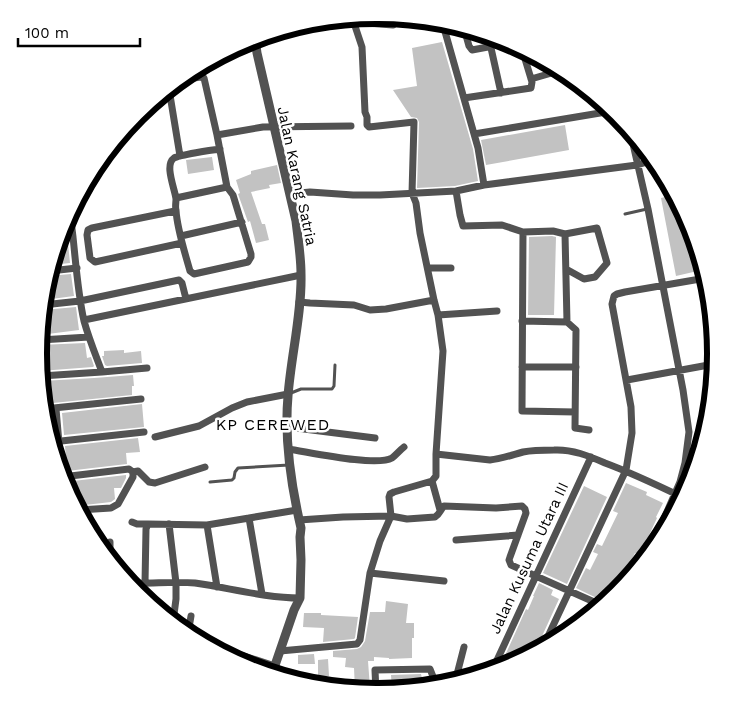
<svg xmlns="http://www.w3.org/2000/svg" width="754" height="707" viewBox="0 0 754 707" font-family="'Work Sans',sans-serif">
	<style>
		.building { fill: #c2c2c2 }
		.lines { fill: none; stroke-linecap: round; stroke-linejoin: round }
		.service { stroke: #525252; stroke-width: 3 }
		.minor { stroke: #525252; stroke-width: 7 }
		.tertiary { stroke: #525252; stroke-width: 9 }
		.labels { text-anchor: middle; stroke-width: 5; stroke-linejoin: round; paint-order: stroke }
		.street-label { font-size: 15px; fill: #000; stroke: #fff }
		.neighbourhood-label { font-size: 16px; letter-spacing: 1px; fill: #000; stroke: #fff }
		.rim { fill: none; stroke: #000; stroke-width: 6 }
	</style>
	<rect width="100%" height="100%" fill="#fff"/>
	<!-- building -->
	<path class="building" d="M442 42 473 149 478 181 455 186 417 188 419 122 417 118 411 117 393 90 417 86 412 48Z
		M565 125 569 150 486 165 481 140Z
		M212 157 214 170 188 174 186 160Z
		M277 165 281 183 269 185 270 188 251 192 262 224H265L269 240 256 243 250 221 248 222 238 194 240 193 236 180 251 174V171Z
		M674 195 690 224 699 253 702 270 676 276 661 198Z
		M552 236 556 237 554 315H528L529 237Z
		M58 243H68L70 263 52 265Z
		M71 274 74 296 44 300 45 287 48 276Z
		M76 307 79 330 40 335 43 310Z
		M85 343 87 358 91 357 94 366 93 367 40 371 39 353V345Z
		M124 350V353L141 351 142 363 107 366 105 365 102 356H104V351Z
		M133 375 134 386H132V395L43 404 42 381 94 378Z
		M142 404 144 427 64 435 62 413Z
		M44 414H51L53 437H50Z
		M138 438 140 452 126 453 127 464 67 471 65 446Z
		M126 475V478L121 488H114L115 499 111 502 76 506 64 482Z
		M626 483 647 492 646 495 663 503 656 517 657 518 645 544H643L638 555 635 553 620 584 623 585 616 593 605 602 576 588 586 568 590 570 598 554 593 552 597 544 602 546 618 513 613 511Z
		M584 486 607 497 567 584 543 573Z
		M539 583 553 590 551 595 559 599 538 645V649L506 666 499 669 526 609 528 610 534 596H533Z
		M386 601 408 604 406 623H414V638H412V658L389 659V658L374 657V661H368L370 688H367V691L355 690 354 668 345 667 346 658 333 657V651L357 649 361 647 365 641 370 612H385Z
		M304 613H321V615L358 617 355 638 354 639 323 642 324 628 303 627Z
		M314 654 315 664H298V655Z
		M328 659 329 676 318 677V660Z
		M283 670 295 674 293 680 281 676Z
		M421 674 422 678 417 679 418 687 392 690 391 675Z"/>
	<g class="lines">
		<!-- service -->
		<path class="service" d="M625 214 647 209
			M291 393 301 389H332L334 386 335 365
			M210 482 232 480 234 478 235 472 238 468 289 465"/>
		<!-- minor -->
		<path class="minor" d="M442 21 478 148 484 185
			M353 22 393 25
			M464 28 469 46 472 50 488 47 491 48 501 93
			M531 79 562 70
			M178 81 200 77 204 78 217 135 227 187 233 195 251 254V257L248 262 194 274 190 271C185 253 177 229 176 210 175 207 176 203 176 199 175 189 164 165 174 158 179 155 212 150 220 149
			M169 89 180 156
			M464 98 531 88 532 82 522 49
			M630 131 648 209 683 390 689 432 685 463 680 482 649 553
			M474 134 612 111
			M217 135 263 127 351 126
			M456 191 460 215 463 226 502 225 523 232 553 231 565 234 597 228 607 263 595 277 584 279 566 269
			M290 194 310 192 353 195H380L456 191 484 185 637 165 654 160
			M176 198 227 187
			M175 211 92 228 88 230 87 235 90 258 95 262 182 243
			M70 213 73 237
			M523 232 522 411 575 412
			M565 234 567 322
			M181 236 242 222
			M60 238 73 237C76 265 78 294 84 321 89 339 96 356 102 372
			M428 268H451
			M50 271 77 268
			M299 302 310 303 354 305 370 310 386 309 434 300
			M43 305 80 301 179 280 182 283 186 299
			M438 315 497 311
			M84 320 301 275
			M522 321 567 322 576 330 575 428 589 430
			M40 340 89 337
			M522 367H576
			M41 376 102 372 147 368
			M627 380 714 364
			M44 409 141 399
			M56 409 62 477
			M288 427 375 438
			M155 437 199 426 232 408 247 402 288 394
			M52 442 144 432
			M288 449C309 452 376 467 392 458 396 455 400 450 404 447
			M436 454 490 460C501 459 512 455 523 452 533 450 544 450 554 450 572 449 589 456 605 463 632 473 657 485 682 497
			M133 472 138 471 149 482 155 483 205 467
			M62 477 129 469 133 472V477L118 504 111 508 79 510
			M432 481 440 510
			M249 518 262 594
			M299 520 343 517 391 516 407 519 435 517C440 514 440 510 444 506L496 508 522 506 525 509 526 513 510 557 509 560 511 565 601 605
			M132 522 137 524H148
			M169 524 176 583V599L173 622
			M207 525 217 587
			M456 540 518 535
			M110 559V542
			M370 573 444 581
			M129 583C151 584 174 581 195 583 230 588 265 598 300 598
			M145 583 146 529 148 524 207 525 297 510
			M188 634 191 616
			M203 643 275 666
			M543 647 626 470 632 433 631 407 612 304 614 296 617 294 625 292 706 278
			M280 651 357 644 360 640 370 573 380 541 391 516 389 497 390 494 394 492 432 481 436 476V454L443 351 438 315 434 300 420 233 416 203 412 193 414 122 369 127 367 125V117L365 112 362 47 352 17
			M492 671 591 457
			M455 682 464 647
			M376 692 375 670 430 669 434 679 440 686"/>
		<!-- tertiary -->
		<path class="tertiary" d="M255 38 257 53 296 221C298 239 301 256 301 274 302 313 291 356 288 396 284 440 291 485 301 528L300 537 301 560 300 598 294 610 272 674"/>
	</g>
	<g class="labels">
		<!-- street labels -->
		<g class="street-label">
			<text transform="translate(297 176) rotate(78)" y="5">Jalan Karang Satria</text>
			<text transform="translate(529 558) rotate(-65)" y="5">Jalan Kusuma Utara III</text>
		</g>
		<!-- neighbourhood labels -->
		<g class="neighbourhood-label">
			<text x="273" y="430">KP CEREWED</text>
		</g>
	</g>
	<!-- crop -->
	<path d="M0 0H754V707H0ZM376 24H378A329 329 0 0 1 707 353V354A329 329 0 0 1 378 683H376A329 329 0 0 1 47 354V353A329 329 0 0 1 376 24Z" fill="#fff" fill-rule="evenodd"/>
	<path class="rim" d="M376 24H378A329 329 0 0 1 707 353V354A329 329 0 0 1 378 683H376A329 329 0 0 1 47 354V353A329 329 0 0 1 376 24Z"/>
	<!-- scale -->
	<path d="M18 38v8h122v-8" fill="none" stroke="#000000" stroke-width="2.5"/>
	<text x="25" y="38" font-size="15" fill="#000000" stroke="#ffffff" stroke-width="4" paint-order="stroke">100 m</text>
</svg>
